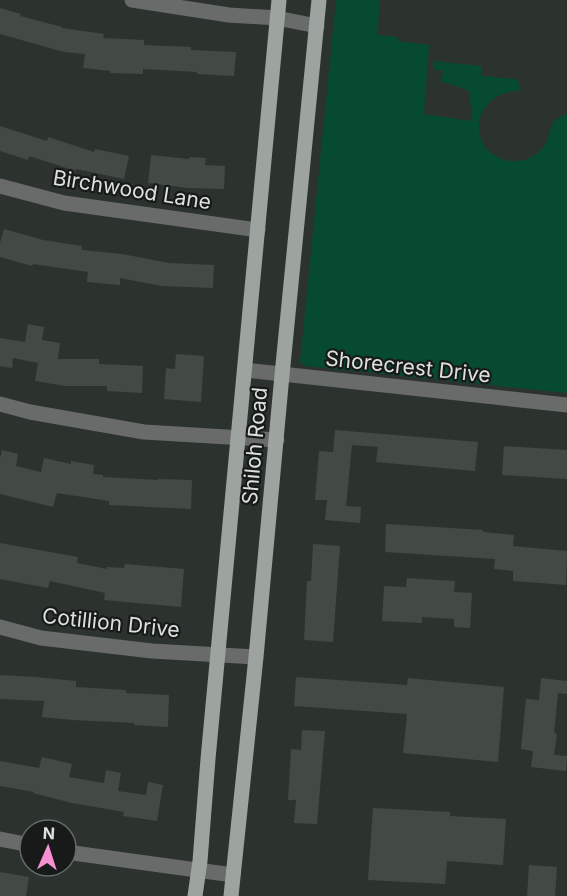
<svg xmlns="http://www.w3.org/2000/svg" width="567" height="896" viewBox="0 0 567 896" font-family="Inter,sans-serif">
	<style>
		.green { fill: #064a30 }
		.building { fill: #434a46 }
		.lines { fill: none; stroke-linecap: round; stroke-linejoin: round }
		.minor { stroke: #686b69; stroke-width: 15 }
		.major { stroke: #9da4a0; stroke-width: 15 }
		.labels { text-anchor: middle; stroke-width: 4.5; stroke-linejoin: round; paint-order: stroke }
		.street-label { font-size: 21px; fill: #dce0de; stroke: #171a18 }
	</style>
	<rect width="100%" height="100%" fill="#2c332f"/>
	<!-- green -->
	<path class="green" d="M336 0H380L377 35 397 37V41L429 45 424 114 471 121 472 104 468 106C471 101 471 96 468 90L440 81 444 71 433 69V61L482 66 481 76 516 79 520 84 519 91C482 90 464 134 494 155 511 166 533 162 544 146 553 132 547 120 567 114V393L306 366 300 362Z"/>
	<!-- building -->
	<path class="building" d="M0 8 21 14 20 16 62 27V28L104 34 103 38 144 40V45L191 47V50L236 52 234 76 197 74V72L143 69V74L110 73V71L83 68 85 54 64 52 0 34Z
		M0 126 47 141 48 137 94 152 95 149 129 156 124 179 76 169V171L29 156 28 160 0 151Z
		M151 155 189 159 190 157 206 158 205 165 225 166 224 189 188 188 148 183Z
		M4 229 43 240 82 246V250L122 254 169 263 214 265 213 288 162 286 120 278V285L87 282 88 272 33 264 32 266 0 257V243Z
		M28 324 44 327 42 340 60 343 58 359H99V364L143 366 142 393 107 391V386H65L35 381 38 363 13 358 12 368 0 366V338L25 342Z
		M176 354 204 356 201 402 164 399 166 368 175 369Z
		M335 430 478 442 475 471 376 462 378 447 352 445 346 506 361 507 360 523 325 520 327 500H315L319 451 333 452Z
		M504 446 567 450V479L502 475Z
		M2 450 18 454 16 466 41 472 44 458 71 464V461L94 465 93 474 103 475V477L158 480V479L192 480 191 509 109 505V501L57 493 53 507 0 494V458Z
		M386 524 483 530V532L514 535 513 546 567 551 566 585 513 581V571L494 569 495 559 385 552Z
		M0 543 78 557 77 563 107 569V567L124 568 125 564 184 569 181 607 104 600 105 593 50 581 48 588 0 579Z
		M313 544 340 546 333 642 304 640 307 581H311Z
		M407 578 455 581 454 592 472 593 470 628 454 627V619L422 617V623L382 621 384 586 406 587Z
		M0 675 35 677 76 681V687L126 690V693L169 695 168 727 134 725V723L73 720 42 717 44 701 0 699Z
		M296 677 407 685 408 678 504 687 498 762 403 753 407 714 294 706Z
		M541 678 567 681V694L558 693 554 733 557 734 554 755 567 756 566 771 531 767 533 751 521 749 526 699 539 700Z
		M302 730 325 731 317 824 294 823 296 800H288L291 749 301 750Z
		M42 757 72 764 69 777 104 783 106 770 121 773 118 791 146 795 148 782 163 785 157 821 123 816 124 812 72 803 33 793 34 792 0 786V761L39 768Z
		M373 808 450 812V816L506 819 503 865 447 861 445 884 368 880Z
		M529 865 557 867 555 896H527Z
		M0 872 29 877 26 896H0Z"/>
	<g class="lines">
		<!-- minor -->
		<path class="minor" d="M132 0 229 15 277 18 317 26
			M0 186 64 203 258 230
			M245 370 567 405
			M0 404 30 412 144 432 277 440
			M0 627 41 638 152 651 256 657
			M0 839 30 845
			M66 852 233 875"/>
		<!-- major -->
		<path class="major" d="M195 896 200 861 208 759 279 0
			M231 896 256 657 282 375 319 0"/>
	</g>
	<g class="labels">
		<!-- street labels -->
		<g class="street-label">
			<text transform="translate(132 190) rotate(9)" y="7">Birchwood Lane</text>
			<text transform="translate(408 367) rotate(6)" y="7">Shorecrest Drive</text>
			<text transform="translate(255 446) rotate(-85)" y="7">Shiloh Road</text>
			<text transform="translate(111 623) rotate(6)" y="7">Cotillion Drive</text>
		</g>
	</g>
	<!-- north arrow -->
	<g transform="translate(48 848) rotate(3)"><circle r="28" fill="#171a18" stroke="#666967" stroke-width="1.5"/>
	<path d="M0-4.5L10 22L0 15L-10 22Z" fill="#f591d2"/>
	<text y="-9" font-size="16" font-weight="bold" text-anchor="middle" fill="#dce0de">N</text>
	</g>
</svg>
